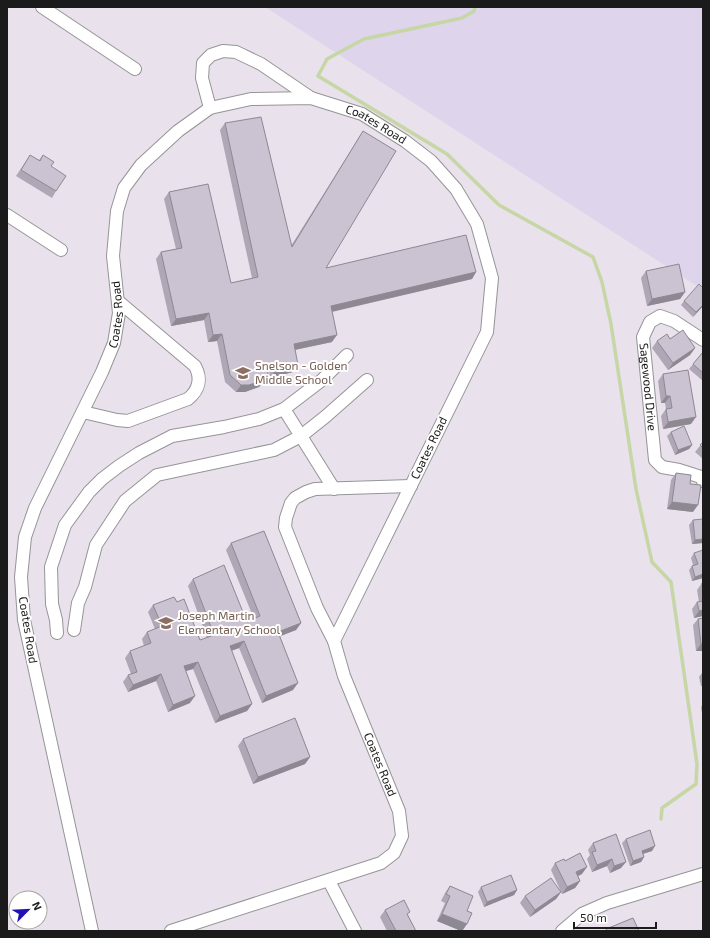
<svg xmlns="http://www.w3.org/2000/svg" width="710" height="938" viewBox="0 0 710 938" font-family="'Exo 2',sans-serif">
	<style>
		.military { fill: #ded5ed }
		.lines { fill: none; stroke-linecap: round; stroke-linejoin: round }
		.stream { stroke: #c6d6a4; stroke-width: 3.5 }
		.minor-casing { stroke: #959595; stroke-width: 14 }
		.minor { stroke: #fff; stroke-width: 12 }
		.wall { fill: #afa7b5 }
		.shaded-wall { fill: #8e8893 }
		.building { fill: #cbc2d2; stroke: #8e8893 }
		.labels { text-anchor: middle; stroke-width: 4; stroke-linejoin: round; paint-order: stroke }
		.street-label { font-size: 12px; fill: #1b1b1b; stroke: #fff }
		.education-label { font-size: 12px; fill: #785e54; stroke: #fff; text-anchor: start }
	</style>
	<rect width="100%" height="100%" fill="#e9e1ec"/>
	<!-- military -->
	<path class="military" d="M265 7H703V290Z"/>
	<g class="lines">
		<!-- stream -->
		<path class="stream" d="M475 7 474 11 462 18 364 39 327 59 318 76 447 154 499 205 593 257 602 282 611 324 636 489 652 562 671 582 697 764 696 784 662 808 661 819"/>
		<!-- minor casing -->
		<g class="minor-casing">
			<g id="minor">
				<path d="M42 7 135 69"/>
				<path d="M210 108 202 78 203 63 211 55 223 51 236 52 261 64 311 98"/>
				<path d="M7 215 61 250"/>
				<path id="s1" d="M703 340 674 321 660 316 650 322 643 337 655 460 662 467 679 470 701 477 703 481"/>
				<path d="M284 409 334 489"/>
				<path d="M83 412 117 420 128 421 188 399C199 390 202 379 195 366L118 301"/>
				<path d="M74 630 78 603 85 587 96 545 125 501 157 475 274 450 301 436 325 417 367 380"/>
				<path d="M57 633 56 620 52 604 51 567 65 525 89 492 102 479 119 466 139 453 172 436 224 427 259 419 284 409 322 380 347 355"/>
				<path d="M334 641 317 608 285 527 286 518 291 503 295 498 306 492 315 489 411 486"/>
				<path d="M329 881 355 931"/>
				<path id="s2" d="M92 931 24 620 21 577 25 537 35 508 102 372 114 343 119 313 113 256 117 211 124 188 141 165 178 131 210 108 251 99 311 98 362 114 405 141 431 161 456 189 477 224 492 278 487 332 334 641 344 676 399 811 402 836 394 853 381 863 171 931"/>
				<path d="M562 931 582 914 607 903 703 874"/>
			</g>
		</g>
		<!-- minor -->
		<use href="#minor" class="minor"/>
	</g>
	<!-- wall -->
	<path class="wall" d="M225 123 291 246 363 131 326 268 476 272 472 279 332 312V342L295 350 293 372 270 378 269 369 268 370 264 381 259 387 245 392H236L225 382 217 341 208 342 204 320 171 326 156 259 161 252 176 249 164 199 169 192 231 283 252 278 220 130Z
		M30 155 39 160 43 155 51 166 56 191 52 198 16 176Z
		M646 271 685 292 680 299 647 306 641 278Z
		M684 301 703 306 693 317 681 305Z
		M670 339 695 348 690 355 668 370 652 348 657 341Z
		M703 352V381L689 369Z
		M663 374 691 424 663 429 661 416 666 409 665 403H661L658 381Z
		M671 432 692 445 689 449 675 455 667 436Z
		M703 442V459L695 452Z
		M676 473 690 484 693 512 667 509 671 480Z
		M693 520 703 543 692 544 689 525Z
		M231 543 301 623 296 630 280 636 293 690 262 703 239 648 231 651 252 704 247 711 215 723 193 669 186 671 190 703 168 712 156 681 128 692 123 682 128 675 131 674 125 658 130 651 144 646 142 639 147 632 155 629 148 612 153 605 177 602 200 640 207 638 188 586 193 579 247 622 254 619 226 550Z
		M694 553 703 578 692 581 689 570 692 566 693 565 691 558Z
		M702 583H703V616L694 618 692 609 697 602H699L697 590Z
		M703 618V651H696L693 625 698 619Z
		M702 673H703V686H701L699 677Z
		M703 704V720L701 707Z
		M243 739 310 757 305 764 253 784 238 746Z
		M616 834 621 868 610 873 607 866 592 872 587 859 590 855 588 850 593 843Z
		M626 839 652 851 643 854 644 857 641 862 630 866 622 843Z
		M565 861 582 874 578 876 580 881 575 888 562 894 551 870 555 863Z
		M450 886 467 911V924L462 931 437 921 445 903 441 901 445 893Z
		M481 887 517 890 514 895 484 907 478 892Z
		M561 892 556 899 530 917 520 903 525 896Z
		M385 910 408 915 415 931H387L380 917Z"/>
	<!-- shaded-wall -->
	<path class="shaded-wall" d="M476 272 472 279 326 313 331 306Z
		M685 292 680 299 647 306 652 299Z
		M703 305V306L693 317 696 312Z
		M209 313 204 320 171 326 176 319Z
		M222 334 217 341 208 342 213 335Z
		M337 335 332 342 289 351 294 344Z
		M695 348 690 355 668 370 673 363Z
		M274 363 269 369 262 371 267 364Z
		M298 365 293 372 270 378 275 371Z
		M268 374 259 387 245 392H236L241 385Z
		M666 396H670L665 403H661Z
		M696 417 691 424 663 429 668 422Z
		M692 445 689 449 675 455 678 450Z
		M672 502 698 505 693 512 667 509Z
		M703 539V543L692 544 695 540Z
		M703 574V578L692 581 695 577Z
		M703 610V616L694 618 699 611Z
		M301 623 296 630 273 639 278 632Z
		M244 641 239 648 225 653 230 646Z
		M701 644H703V651H696Z
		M198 662 193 669 179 673 184 666Z
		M161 674 156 681 128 692 133 685Z
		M298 683 293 690 262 703 266 696Z
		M195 696 190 703 168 712 173 705Z
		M252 704 247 711 215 723 220 716Z
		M310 757 305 764 253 784 258 777Z
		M655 846 652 851 639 855 642 851Z
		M644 857 641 862 630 866 633 861Z
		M612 859 607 866 592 872 597 865Z
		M626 862 621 868 610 873 614 866Z
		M587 867 582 874 571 879 576 872Z
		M580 881 575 888 562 894 567 887Z
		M517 890 514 895 484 907 487 902Z
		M561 892 556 899 530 917 535 910Z
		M442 914 467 924 462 931H461L437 921Z"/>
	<!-- building -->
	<path class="building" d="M261 117 292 247 363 131 396 151 326 268 466 235 476 272 331 306 337 335 294 344 298 365 275 371 274 363 267 364 268 374 264 380 249 385H241L230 375 222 334 213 335 209 313 176 319 161 252 182 248 169 192 208 184 231 283 258 277 225 123Z
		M30 155 40 161 43 155 54 162 51 166 66 176 56 191 21 170Z
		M679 264 685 292 652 299 646 271Z
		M699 284 703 288V305L696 312 684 301Z
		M683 330 695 348 673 363 657 341 667 334 670 339Z
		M703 352V373L693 364Z
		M688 370 696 417 668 422 666 409 672 408 670 396H666L663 374Z
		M684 426 692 445 678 450 671 432Z
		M703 442V448L700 445Z
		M676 473 691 475 690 484 701 485 698 505 672 502Z
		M703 519V539L695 540 693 520Z
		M264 531 301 623 278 632 298 683 266 696 244 641 230 646 252 704 220 716 198 662 184 666 195 696 173 705 161 674 133 685 128 675 137 672 130 651 151 643 147 632 162 626 153 605 174 597 177 602 184 599 200 640 214 635 193 579 224 565 247 622 260 616 231 543Z
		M703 550V574L695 577 692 566 698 564 694 553Z
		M702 583H703V590Z
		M703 601V610L699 611 697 602Z
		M703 618V644H701L698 619Z
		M295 718 310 757 258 777 243 739Z
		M650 830 655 846 642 851 644 857 633 861 626 839Z
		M616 834 626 862 614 866 612 859 597 865 592 852 596 851 593 843Z
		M580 853 587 867 576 872 580 881 567 887 555 863 564 859 565 861Z
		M511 875 517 890 487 902 481 887Z
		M551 878 561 892 535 910 525 896Z
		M450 886 473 896 467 911 472 913 467 924 442 914 450 896 446 894Z
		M404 900 410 912 407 914 416 931H396L385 910Z
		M633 918 639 931H607L606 929Z"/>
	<!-- icons -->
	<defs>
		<g id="school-bare" transform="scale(1.2)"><path d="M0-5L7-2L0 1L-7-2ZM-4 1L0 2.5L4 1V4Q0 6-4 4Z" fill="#8d6e63" stroke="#fff" stroke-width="2.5" paint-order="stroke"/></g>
	</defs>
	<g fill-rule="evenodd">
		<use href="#school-bare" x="243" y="373"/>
		<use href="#school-bare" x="166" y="623"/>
	</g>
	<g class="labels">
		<!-- street labels -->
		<g class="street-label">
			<text dy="4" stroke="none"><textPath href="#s2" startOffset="1063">Coates Road</textPath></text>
			<text dy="4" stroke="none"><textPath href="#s2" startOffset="644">Coates Road</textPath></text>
			<text dy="4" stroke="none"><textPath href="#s1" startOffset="128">Sagewood Drive</textPath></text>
			<text transform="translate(429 448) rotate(-64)" y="4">Coates Road</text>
			<text transform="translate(28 630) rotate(81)" y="4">Coates Road</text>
			<text dy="4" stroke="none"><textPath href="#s2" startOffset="1795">Coates Road</textPath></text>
		</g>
		<!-- education labels -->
		<g class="education-label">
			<text x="255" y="370">Snelson - Golden<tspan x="255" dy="14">Middle School</tspan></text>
			<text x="178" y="620">Joseph Martin<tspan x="178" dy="14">Elementary School</tspan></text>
		</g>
	</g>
	<!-- border -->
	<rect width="710" height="938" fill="none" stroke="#1b1b1b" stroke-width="16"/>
	<!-- north arrow -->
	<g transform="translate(28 910) rotate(66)"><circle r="19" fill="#ffffff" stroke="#a4a4a4"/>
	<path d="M0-3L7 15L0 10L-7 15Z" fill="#2110b6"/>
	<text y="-6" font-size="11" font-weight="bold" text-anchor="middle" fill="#1b1b1b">N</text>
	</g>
	<!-- scale -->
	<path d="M574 922v6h82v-6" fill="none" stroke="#1b1b1b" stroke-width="2"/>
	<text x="580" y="922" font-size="12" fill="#1b1b1b" stroke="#ffffff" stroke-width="3" paint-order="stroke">50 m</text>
</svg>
